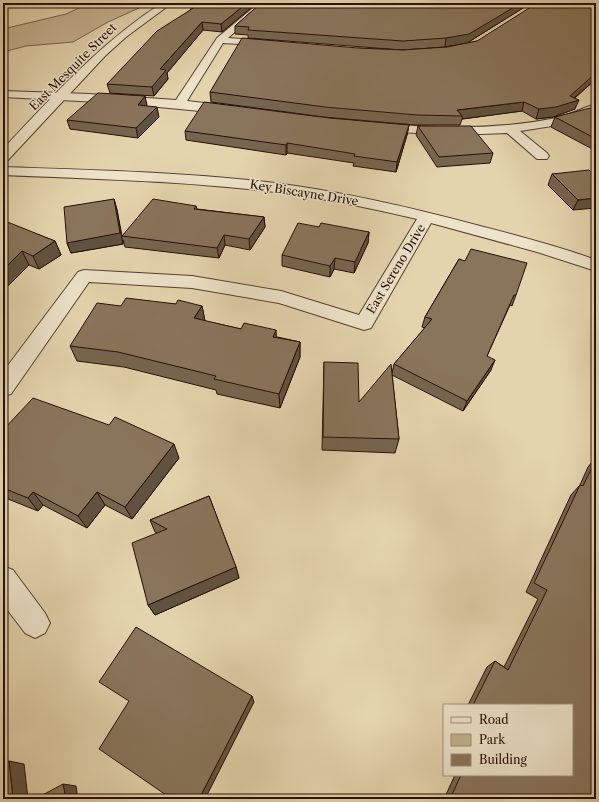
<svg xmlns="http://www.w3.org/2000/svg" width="599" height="802" viewBox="0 0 599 802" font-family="'Libre Caslon Text',serif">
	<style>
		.green { fill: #c4b290; stroke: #76604a }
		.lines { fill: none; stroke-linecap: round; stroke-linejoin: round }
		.minor-casing { stroke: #56402f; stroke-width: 2 }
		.tertiary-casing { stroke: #56402f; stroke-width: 2 }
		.minor { fill: #ede3ca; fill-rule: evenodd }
		.tertiary { fill: #ede3ca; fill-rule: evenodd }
		.wall { fill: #76654f; stroke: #270e05 }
		.shaded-wall { fill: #605240; stroke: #270e05 }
		.building { fill: #89755c; stroke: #270e05 }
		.labels { text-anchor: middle; stroke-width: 3; stroke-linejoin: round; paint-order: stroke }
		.far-street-label { font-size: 12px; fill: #270e05; stroke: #ede3ca }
	</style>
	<rect width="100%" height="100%" fill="#e4d4ad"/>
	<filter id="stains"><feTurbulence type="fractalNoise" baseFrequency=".005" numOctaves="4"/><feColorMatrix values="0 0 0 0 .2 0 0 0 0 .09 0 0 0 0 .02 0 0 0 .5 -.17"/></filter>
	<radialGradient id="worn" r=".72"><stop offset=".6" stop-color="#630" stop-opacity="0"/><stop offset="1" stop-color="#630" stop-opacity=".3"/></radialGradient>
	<!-- green -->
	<path class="green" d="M90 3H141L139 8 108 22 73 42 26 46 3 52V29L66 14Z"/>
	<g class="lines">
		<!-- minor casing -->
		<g class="minor-casing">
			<path id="minor" d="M259 3H268L228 38 270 41 275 44 273 46 223 43 187 101 231 106 235 107 237 110 235 113 231 114 117 103 3 97V91L89 94 176 100 217 38Z
				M596 104V113C572 124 546 127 520 131L547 153 549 156 547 159H537L507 133 454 135 379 131 373 127 379 123C438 129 497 130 556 118 570 115 582 108 596 104Z
				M3 167C94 170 185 172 275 183 345 192 413 208 480 226 519 236 558 246 596 260V271L537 252 431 223 371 328 364 330 279 303 192 288 89 282 11 394 3 396V372L78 272 84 270 192 276 281 291 359 315 417 219C370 208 323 198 275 192 185 181 94 179 3 175Z
				M3 566 13 570 45 613 50 623 45 633 35 638 25 633 3 604Z"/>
		</g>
		<!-- tertiary casing -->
		<g class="tertiary-casing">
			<path id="tertiary" d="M162 3H172L126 37 105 56 8 160 3 161V149C53 96 101 42 162 3Z"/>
		</g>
		<!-- minor -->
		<use href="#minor" class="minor"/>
		<!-- tertiary -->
		<use href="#tertiary" class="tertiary"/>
	</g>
	<!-- wall -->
	<path class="wall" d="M257 3 222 32 203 30 167 73 168 79 154 96 110 93 107 84 191 9V6Z
		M261 3H531L467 43 445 47 402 50 248 38V35L235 34V26Z
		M477 41 596 79 575 98V109L553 117 536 119 522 111 462 119 460 125H416L324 117 211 102 210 92 358 48 403 50 447 47Z
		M145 96 146 106 159 117 138 138 70 129 67 120Z
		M596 108V151L551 127 555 117Z
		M329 118 409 125 407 135 396 172 353 166 354 163 287 153 286 155 186 140 185 131Z
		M418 126 493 153 490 163 437 167 416 135Z
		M552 174 596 176 573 210 548 185Z
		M114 199 117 210 122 236 196 206 197 209 264 217 265 227 250 250 225 245 219 258 125 247 123 240V244L71 253 67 243Z
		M3 222 55 241 61 255 39 269 29 265 3 291Z
		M319 227 369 232 368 243 354 273 334 269 330 277 282 266V255Z
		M459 259 516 295 512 306 510 305 487 356 491 370 463 411 392 375 399 439 395 453 322 450 324 362 359 402 392 373 394 364 425 328 422 327 425 317Z
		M176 304 202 306 205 321 300 342V357L280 408 217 394 216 390 124 367 77 361 70 346 121 306Z
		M3 430 179 458 132 519 105 505 87 528 43 505 38 511 3 497Z
		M596 457V799H444L455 775H572V705H468L487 667 495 661 504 667 538 599 526 592 571 495 580 485 588 467Z
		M209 496 236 567 239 578 155 615 148 605 157 533 155 532 150 520Z"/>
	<!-- shaded-wall -->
	<path class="shaded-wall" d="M247 3H257L222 32 221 24Z
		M521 3H531L467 43 445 47 446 38Z
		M202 22 203 30 167 73 168 79 154 96 152 87 160 69Z
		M596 73V79L568 103 579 100 575 109 553 117 536 119 539 109Z
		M145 96 147 105 140 114 138 105Z
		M3 100 5 105 3 106Z
		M524 102 522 111 462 119V116L457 110Z
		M157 107 159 117 138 138 136 128Z
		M409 125 407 135 396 172 397 162Z
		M287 143V153L286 155V145Z
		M596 198V208L573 210 578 200Z
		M114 199 117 210 123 244 71 253 67 243Z
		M264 217 265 227 250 250 249 239Z
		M369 232 368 243 354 273 355 262Z
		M224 235 225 245 219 258 217 248Z
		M55 241 61 255 39 269 33 256Z
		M22 251 29 265 3 291V270Z
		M335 258 334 269 330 277V266Z
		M202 306 205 321 194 318Z
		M276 330 277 345 273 337Z
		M300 342V357L280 408 279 394Z
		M495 360 491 370 463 411 467 401Z
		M174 444 179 458 132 519 125 507Z
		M33 492 43 505 38 511 28 498Z
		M97 492 105 505 87 528 78 516Z
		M236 567 239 578 155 615 148 605Z
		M252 696 254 702 205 799H199Z
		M9 761 24 764 28 799H13Z
		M63 784 76 786 78 799H66Z"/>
	<!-- building -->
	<path class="building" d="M197 3H247L221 24 202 22 160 69 166 70 152 87 107 84 157 31 195 7 191 6Z
		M261 3H521L469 34 446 38 403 41 248 30 249 27 235 26Z
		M537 3H596V73L570 96 579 100 556 107 539 109 524 102 457 110 462 116 417 115 325 107 210 92 242 38 358 48 403 50 447 47 477 41Z
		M98 93 145 96 138 105 157 107 136 128 67 120Z
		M204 102 329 118 409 125 397 162 354 156 355 154 287 143 286 145 185 131Z
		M594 107 596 108V139L555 117Z
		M418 126H471L493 153 439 157Z
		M589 170 596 176V198L578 200 552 174Z
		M114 199 120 233 67 243 64 207Z
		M153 199 196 206 194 209 264 217 249 239 224 235 217 248 122 236Z
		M5 221 55 241 33 256 22 251 3 270V222Z
		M298 223 319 227 321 223 369 232 355 262 335 258 330 266 282 255Z
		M471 249 527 263 516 295H514L487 356 495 360 467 401 394 364 432 319 425 317 459 259 465 261Z
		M126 298 176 304 178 300 202 306 194 318 241 329 244 323 276 330 273 337 300 342 279 394 214 379 216 376 118 352 70 346 97 303 121 306Z
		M324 362 358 363 359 402 391 364 399 439 323 437Z
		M33 398 109 425 115 417 174 444 125 507 97 492 78 516 33 492 28 498 3 488V430Z
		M596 459V799H450L461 775H572V705H473L495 661 508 670 547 590 534 583 580 485 583 486Z
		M209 496 236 567 148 605 132 543 167 529 150 520Z
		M136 627 252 696 199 799H172L99 749 129 701 99 682Z
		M9 761 13 799H3V764Z
		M63 784 66 799H35Z"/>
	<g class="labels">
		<!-- far-street labels -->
		<g class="far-street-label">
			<text transform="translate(73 67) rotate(-45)" y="4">East Mesquite Street</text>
			<text transform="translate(304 193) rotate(9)" y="4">Key Biscayne Drive</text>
			<text transform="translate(396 269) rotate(-59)" y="4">East Sereno Drive</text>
		</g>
	</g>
	<!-- margin -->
	<rect width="599" height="802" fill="none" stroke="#e4d4ad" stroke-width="16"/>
	<rect x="4" y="4" width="591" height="794" fill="none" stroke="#270e05" stroke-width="2"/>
	<rect x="8" y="8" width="583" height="786" fill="none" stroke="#270e05"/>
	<!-- legend -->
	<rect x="443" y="704" width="130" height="72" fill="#ede3ca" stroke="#9e8e7b"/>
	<rect x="451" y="717" width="20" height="6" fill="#ede3ca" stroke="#9e8e7b"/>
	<text x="479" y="724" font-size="12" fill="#270e05">Road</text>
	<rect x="451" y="734" width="20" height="12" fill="#c4b290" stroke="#9e8e7b"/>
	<text x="479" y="744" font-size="12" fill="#270e05">Park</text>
	<rect x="451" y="754" width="20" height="12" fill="#89755c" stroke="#9e8e7b"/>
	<text x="479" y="764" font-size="12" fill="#270e05">Building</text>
	<rect width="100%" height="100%" filter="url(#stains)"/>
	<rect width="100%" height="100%" fill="url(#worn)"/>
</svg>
